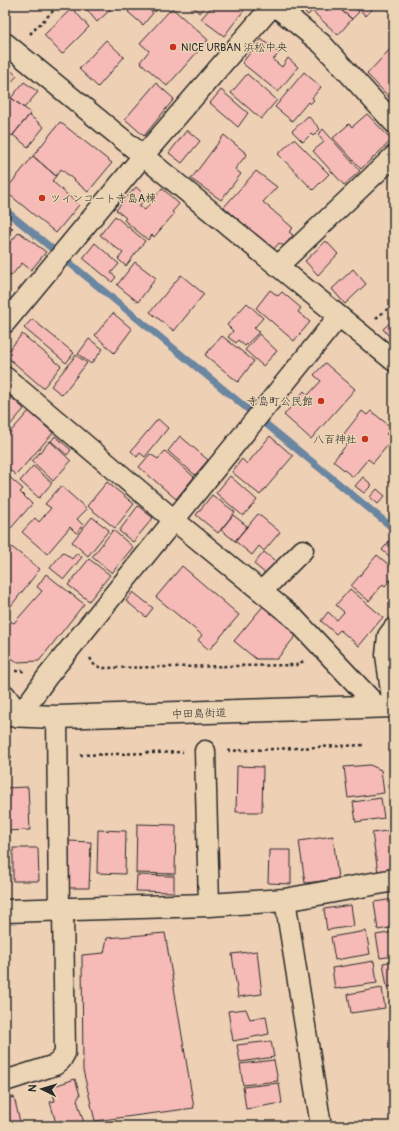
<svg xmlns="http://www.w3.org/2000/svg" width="399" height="1131" viewBox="0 0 399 1131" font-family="Pangolin,'Klee One',sans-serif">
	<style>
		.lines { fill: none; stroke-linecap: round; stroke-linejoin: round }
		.stream { stroke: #6b86a1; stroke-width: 7 }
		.building { fill: #f6bab7; stroke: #2b2b2b }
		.street-casing { stroke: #2b2b2b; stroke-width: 23 }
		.secondary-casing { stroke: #2b2b2b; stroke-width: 25 }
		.path { stroke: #2b2b2b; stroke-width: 2.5; stroke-dasharray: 3 3; stroke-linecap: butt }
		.street { stroke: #ecd5b5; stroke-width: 20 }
		.secondary { stroke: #ecd5b5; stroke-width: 22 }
		.poi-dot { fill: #c8321e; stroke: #ecd5b5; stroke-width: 1.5 }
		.labels { text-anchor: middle; stroke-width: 3; stroke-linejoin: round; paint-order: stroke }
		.poi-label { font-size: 11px; fill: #2b2b2b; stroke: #ecd5b5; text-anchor: start }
		.street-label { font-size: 11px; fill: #2b2b2b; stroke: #ecd5b5 }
	</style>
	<rect width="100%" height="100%" fill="#eed0b5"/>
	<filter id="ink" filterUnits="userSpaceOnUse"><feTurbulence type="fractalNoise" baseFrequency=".025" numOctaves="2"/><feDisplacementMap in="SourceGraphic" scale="8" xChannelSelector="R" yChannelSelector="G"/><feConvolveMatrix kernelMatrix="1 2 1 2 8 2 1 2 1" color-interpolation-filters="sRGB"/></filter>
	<g filter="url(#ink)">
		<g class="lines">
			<!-- stream -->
			<path class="stream" d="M5 210 394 529"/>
		</g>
		<!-- building -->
		<path class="building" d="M83 5H106V6L110 10 97 22Z
			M134 5H144L153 13 143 25 128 12Z
			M149 5H162L155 12Z
			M192 5H206L199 13Z
			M213 5H248L224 36 201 19Z
			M297 5H335L352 19 338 35 312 11 308 15Z
			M335 5H351L359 12 352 19Z
			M354 5H376L366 16Z
			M72 8 89 27 62 54 44 35Z
			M172 8 208 40 167 86 140 62 149 51 140 43Z
			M261 39 279 53 273 60 282 67 288 58 298 67 278 92 242 63Z
			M106 40 124 57 98 87 79 69Z
			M393 46 394 91 389 97 367 74Z
			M5 65 17 76 5 89Z
			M304 72 321 87 312 98 314 100 310 104 308 102 292 121 275 107Z
			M247 74 277 100 261 119 231 93Z
			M24 82 38 92 24 108 11 98Z
			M156 83 174 99 144 136 125 119Z
			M221 90 248 113 238 127 210 103Z
			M9 96 31 113 12 136 5 130V101Z
			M367 114 392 140 361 169 333 138 349 124 352 127Z
			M29 115 44 127 28 147 13 135Z
			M308 116 320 129 313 136 311 134 303 142 292 131Z
			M60 122 112 163 88 192 61 169 56 176 33 156Z
			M323 129 360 171 344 185 313 151 324 142 318 135Z
			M187 130 200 141 182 163 169 153Z
			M224 135 247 154 235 169 241 174 221 200 191 179Z
			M294 139 329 174 313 190 278 154Z
			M33 156 56 176 52 181 79 205 56 233 5 191Z
			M256 171 277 187 263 202 293 228 289 232 293 235 284 246 279 243 273 250 224 207Z
			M136 187 147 197 139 206 145 210 162 188 179 204 172 212 174 214 154 237 152 235 148 240 124 220 126 218 116 210Z
			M115 216 145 241 126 266 118 259 123 253 100 235Z
			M5 223 13 228 5 237Z
			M19 232 46 252 31 270 22 263 11 276 5 271V249Z
			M326 241 338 254 318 275 305 261Z
			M95 243 119 264 111 273 116 277 112 282 83 258Z
			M135 262 156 278 138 302 117 285Z
			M353 269 366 284 345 304 332 289Z
			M181 275 204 294 174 331 150 312Z
			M270 290 278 296 282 292 301 308 298 312 310 322 294 341 256 308Z
			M247 303 263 318 254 328 259 332 245 346 238 340 236 343 228 337 233 331 227 325Z
			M113 313 132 329 114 353 95 335Z
			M32 319 74 353 66 363 24 328Z
			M394 319V341H393L383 329Z
			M22 334 61 366 43 388 5 355Z
			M259 334 277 351 263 366 245 350Z
			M222 336 254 361 238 382 205 355Z
			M89 339 103 349 91 364 78 354Z
			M76 355 87 363 62 395 51 386Z
			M325 363 355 389 311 439 284 415 304 391 308 395 321 381 314 375Z
			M11 397 24 409 5 431V404Z
			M29 411 53 433 16 475 5 466V451L7 448 5 447V438Z
			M362 411 367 415 371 411 392 428 386 434 393 439 373 463 368 459 353 477 333 461 349 442 342 436Z
			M158 419 168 428 145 457 140 453 137 457 131 451Z
			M55 436 71 450 67 455 51 441Z
			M180 436 208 460 195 475 168 451Z
			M270 436 293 456 260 495 232 472 242 459 247 464Z
			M50 441 71 461 53 481 32 461Z
			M165 451 194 477 176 499 139 467 150 454 158 459Z
			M33 466 52 483 39 498 20 481Z
			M5 473 23 489 20 492 32 504 11 528 5 523Z
			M230 476 257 500 243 516 216 493Z
			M363 477 372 485 364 493 355 486Z
			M107 482 134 504 115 528 87 506Z
			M61 486 87 509 77 519 83 525 76 533 70 527 47 554 22 532 35 518 39 522 51 508 45 504Z
			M377 489 385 496 378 504 370 497Z
			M212 495 235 512 218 533 196 515Z
			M138 506 153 518 133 542 119 531Z
			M258 514 280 532 264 551 259 546 252 555 235 541Z
			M233 515 247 526 235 541 221 530Z
			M92 517 109 530 88 556 72 542Z
			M113 530 133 547 112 573 92 557Z
			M391 539 394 541V560L382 550Z
			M5 542 40 569 7 611 5 610Z
			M63 552 72 559 77 553 82 557 64 579 50 568Z
			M264 552 278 563 267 575 254 564Z
			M377 555 394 569V576L385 586 383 584 369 601 351 586Z
			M89 559 110 575 89 601 68 585Z
			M182 566 239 615 209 650 198 640 202 635 156 597Z
			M46 574 84 604 39 661 17 662 5 653V627L10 621 14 623 42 591 37 587Z
			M350 589 383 617 359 646 340 630 336 634 321 621 328 612 337 620 344 612 336 605Z
			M133 592 153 608 146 617 126 601Z
			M264 605 298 633 277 659H256L234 641Z
			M370 765 381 770 384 793 348 798 344 767Z
			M237 766 263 767 262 812H236Z
			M28 787 30 830 5 831V788Z
			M381 798 384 818 356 822 353 802Z
			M137 824 176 825 175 874 136 873Z
			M98 830 126 831 125 874 97 873Z
			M394 830V870L378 872 372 833Z
			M333 836 338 879 305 883 299 841Z
			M69 841 91 842 89 888H68Z
			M13 848H38L39 881H13Z
			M269 850H291V884L268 883Z
			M137 875 174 876V892L136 891Z
			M394 899V927L378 930 374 902Z
			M351 905 354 926 327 930 324 909Z
			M366 931 370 954 335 960 331 937Z
			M394 932V956L380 958 376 935Z
			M165 933 194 1108 95 1121 83 1070 82 955 104 953 107 938Z
			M257 951 262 994 238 997 232 954Z
			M374 961 377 983 335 989 332 968Z
			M394 961V986L387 987 383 963Z
			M382 988 385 1008 351 1013 348 994Z
			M246 1009 250 1019 266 1016 269 1034 233 1041 228 1011Z
			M271 1041 274 1057 240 1062 237 1045Z
			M274 1060 278 1081 243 1085 240 1064Z
			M75 1079 80 1095 77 1100 85 1126H63L61 1120 56 1123 50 1102 55 1101 51 1087Z
			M279 1083 282 1103 246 1109 243 1087Z
			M14 1097 21 1126H5V1099Z"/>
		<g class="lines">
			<!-- street casing -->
			<g class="street-casing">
				<path id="street" d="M274 5 322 44 394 123
					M5 43 394 361
					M278 266 394 156
					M5 323 143 156 273 5
					M5 377 174 520 294 618 378 707
					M262 591 303 550
					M5 695 20 715 47 677 339 316
					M393 706 386 655 388 636 394 628
					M57 717 59 909
					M205 751 209 905
					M285 900 321 1126
					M5 1081 55 1065 61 1060 65 1053 63 909"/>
			</g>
			<!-- secondary casing -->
			<g class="secondary-casing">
				<path id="secondary" d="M5 715 57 717 394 706
					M5 911 209 905 285 900 394 880"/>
			</g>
			<!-- path -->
			<path class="path" d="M30 34 59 5
				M376 318 394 304
				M90 658 95 666 104 668 297 665 305 660
				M15 671H25
				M228 751 363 745
				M80 755 183 752
				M5 757H12"/>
			<!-- street -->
			<use href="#street" class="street"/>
			<!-- secondary -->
			<use href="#secondary" class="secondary"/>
		</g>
	</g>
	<!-- markers -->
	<g class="poi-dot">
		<circle cx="173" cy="47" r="4"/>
		<circle cx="42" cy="198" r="4"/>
		<circle cx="321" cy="401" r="4"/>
		<circle cx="365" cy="439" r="4"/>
	</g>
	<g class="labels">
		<!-- poi labels -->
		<g class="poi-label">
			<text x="181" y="51">NICE URBAN 浜松中央</text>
			<text x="50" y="202">ツインコート寺島A棟</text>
			<text x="313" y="405" text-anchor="end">寺島町公民館</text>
			<text x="357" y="443" text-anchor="end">八百神社</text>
		</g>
		<!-- street labels -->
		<g class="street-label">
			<text transform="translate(199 713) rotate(-2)" y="4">中田島街道</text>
		</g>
	</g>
	<!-- margin -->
	<rect width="399" height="1131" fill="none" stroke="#ecd5b5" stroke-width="20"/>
	<rect x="10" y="10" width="379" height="1111" fill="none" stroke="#2b2b2b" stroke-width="1.5" filter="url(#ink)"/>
	<!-- north arrow -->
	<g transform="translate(42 1089) rotate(275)" stroke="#ecd5b5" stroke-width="3" paint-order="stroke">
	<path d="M0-3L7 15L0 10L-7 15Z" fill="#2b2b2b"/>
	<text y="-6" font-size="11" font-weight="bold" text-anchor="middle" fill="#2b2b2b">N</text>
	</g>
</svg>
